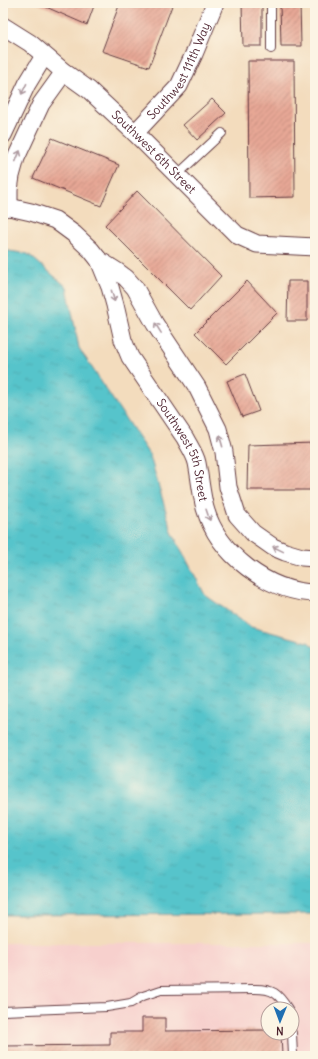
<svg xmlns="http://www.w3.org/2000/svg" width="318" height="1059" viewBox="0 0 318 1059" font-family="Delius,sans-serif">
	<style>
		.built { fill: #f7d0cd; fill-rule: evenodd }
		.water { fill: url(#water-ripples); stroke: #50727b }
		.building { fill: url(#building-hatch) }
		.lines { fill: none; stroke-linecap: round; stroke-linejoin: round }
		.lane-casing { stroke: #633b41; stroke-width: 10 }
		.street-casing { stroke: #633b41; stroke-width: 19 }
		.lane { stroke: #fff; stroke-width: 8 }
		.street { stroke: #fff; stroke-width: 17 }
		.oneway { stroke: #ae9aa0 }
		.labels { text-anchor: middle; stroke-width: 3.5; stroke-linejoin: round; paint-order: stroke }
		.street-label { font-size: 12px; fill: #4a1f2b; stroke: #fcf5e5 }
	</style>
	<defs>
		<pattern id="water-ripples" width="26" height="14" patternUnits="userSpaceOnUse"><rect width="26" height="14" fill="#56c4cb"/><path d="M2 4q2-2 4 0t4 0M15 11q2-2 4 0t4 0" fill="none" stroke="#4ca8ae"/></pattern>
		<pattern id="building-hatch" width="6" height="6" patternUnits="userSpaceOnUse"><rect width="6" height="6" fill="#e7a795"/><path d="M-1 1l2-2M0 6l6-6M5 7l2-2" fill="none" stroke="#bd877a"/></pattern>
	</defs>
	<rect width="100%" height="100%" fill="#fcf5e5"/>
	<filter id="ink" filterUnits="userSpaceOnUse"><feTurbulence type="fractalNoise" baseFrequency=".025" numOctaves="2"/><feDisplacementMap in="SourceGraphic" scale="8" xChannelSelector="R" yChannelSelector="G"/><feConvolveMatrix kernelMatrix="1 2 1 2 8 2 1 2 1" color-interpolation-filters="sRGB"/></filter>
	<filter id="wash" filterUnits="userSpaceOnUse"><feTurbulence type="fractalNoise" baseFrequency=".012" numOctaves="4" result="noise"/><feDisplacementMap in="SourceGraphic" scale="16" xChannelSelector="R" yChannelSelector="G"/><feGaussianBlur stdDeviation="0.9" result="paint"/><feColorMatrix in="noise" values="0 0 0 0 0 0 0 0 0 0 0 0 0 0 0 0 0 1.4 0 .05"/><feComposite in="paint" operator="in"/></filter>
	<g filter="url(#wash)">
		<rect width="100%" height="100%" fill="#f3dcbd"/>
		<!-- built -->
		<path class="built" d="M3 943H315V1056H3ZM268 1009H292V1033H268Z"/>
		<!-- water -->
		<path class="water" d="M3 250 28 254 67 287 79 348 150 456 172 532 205 595 251 627 308 642 315 648V914L3 915Z"/>
		<g id="blocks">
			<!-- building -->
			<path class="building" d="M37 3H95L87 25Z
				M120 3H173L149 67 102 51Z
				M242 3H262V46H243Z
				M280 3H300L301 46H281Z
				M248 61H294L295 197 249 198Z
				M212 99 226 113 197 140 183 125Z
				M52 138 119 165 101 206 33 178Z
				M137 191 221 276 190 310 105 225Z
				M247 281 277 313 226 364 195 333Z
				M288 281H307V321H287Z
				M245 374 259 411 242 417 227 381Z
				M315 443V490H247L248 445Z
				M142 1018H165V1031L268 1030V1033H281L282 1056H3V1046L110 1045V1032H142Z"/>
		</g>
	</g>
	<g filter="url(#ink)">
		<use href="#blocks" fill-opacity="0" stroke="#633b41" stroke-width="1"/>
		<g class="lines">
			<!-- lane casing -->
			<g class="lane-casing">
				<path id="lane" d="M271 3V49
					M177 175 222 133
					M3 1011 107 1007 131 1003 143 996 161 990 255 989C273 989 278 993 288 1009
					M292 1033 293 1056"/>
			</g>
			<!-- street casing -->
			<g class="street-casing">
				<g id="street">
					<path id="s1" d="M3 26 30 43 64 72 89 90 135 133 237 235 257 244 315 247"/>
					<path id="s2" d="M135 133 179 86 194 54 215 3"/>
					<path d="M3 135 27 84 44 56"/>
					<path d="M9 207V190L11 176 16 158 41 104 64 72"/>
					<path id="s3" d="M3 208 9 207 31 212 55 220 74 234 91 250 99 260 110 287 115 305 123 340 130 357 185 438C189 446 195 454 197 463 200 478 201 493 205 508 218 554 268 592 315 593"/>
					<path d="M99 260 118 272 126 278 135 288 155 324 197 387 218 429 224 452 228 487 237 515 253 533 273 547 285 552 302 557 315 558"/>
				</g>
			</g>
			<!-- lane -->
			<use href="#lane" class="lane"/>
			<!-- street -->
			<use href="#street" class="street"/>
		</g>
		<!-- one-way arrows -->
		<defs><path id="oneway-shaft" d="M-6 0H5M1.5-3L5.5 0L1.5 3" fill="none" stroke-width="1.6" stroke-linecap="round" stroke-linejoin="round"/></defs>
		<g class="oneway">
			<use href="#oneway-shaft" transform="translate(24 89) rotate(116)"/>
			<use href="#oneway-shaft" transform="translate(18 156) rotate(-68)"/>
			<use href="#oneway-shaft" transform="translate(113 296) rotate(74)"/>
			<use href="#oneway-shaft" transform="translate(158 328) rotate(-122)"/>
			<use href="#oneway-shaft" transform="translate(221 441) rotate(-106)"/>
			<use href="#oneway-shaft" transform="translate(208 515) rotate(71)"/>
			<use href="#oneway-shaft" transform="translate(278 549) rotate(-154)"/>
		</g>
	</g>
	<g class="labels">
		<!-- street labels -->
		<g class="street-label">
			<text dy="4" stroke="none"><textPath href="#s2" startOffset="77">Southwest 111th Way</textPath></text>
			<text dy="4" stroke="none"><textPath href="#s1" startOffset="197">Southwest 6th Street</textPath></text>
			<text dy="4" stroke="none"><textPath href="#s3" startOffset="324">Southwest 5th Street</textPath></text>
		</g>
	</g>
	<!-- margin -->
	<rect width="318" height="1059" fill="none" stroke="#fcf5e5" stroke-width="16"/>
	<!-- north arrow -->
	<g transform="translate(280 1021) rotate(181)"><circle r="19" fill="#fcf5e5" stroke="#b59f9b"/>
	<path d="M0-3L7 15L0 10L-7 15Z" fill="#1f6fb2"/>
	<text y="-6" font-size="11" font-weight="bold" text-anchor="middle" fill="#4a1f2b">N</text>
	</g>
</svg>
